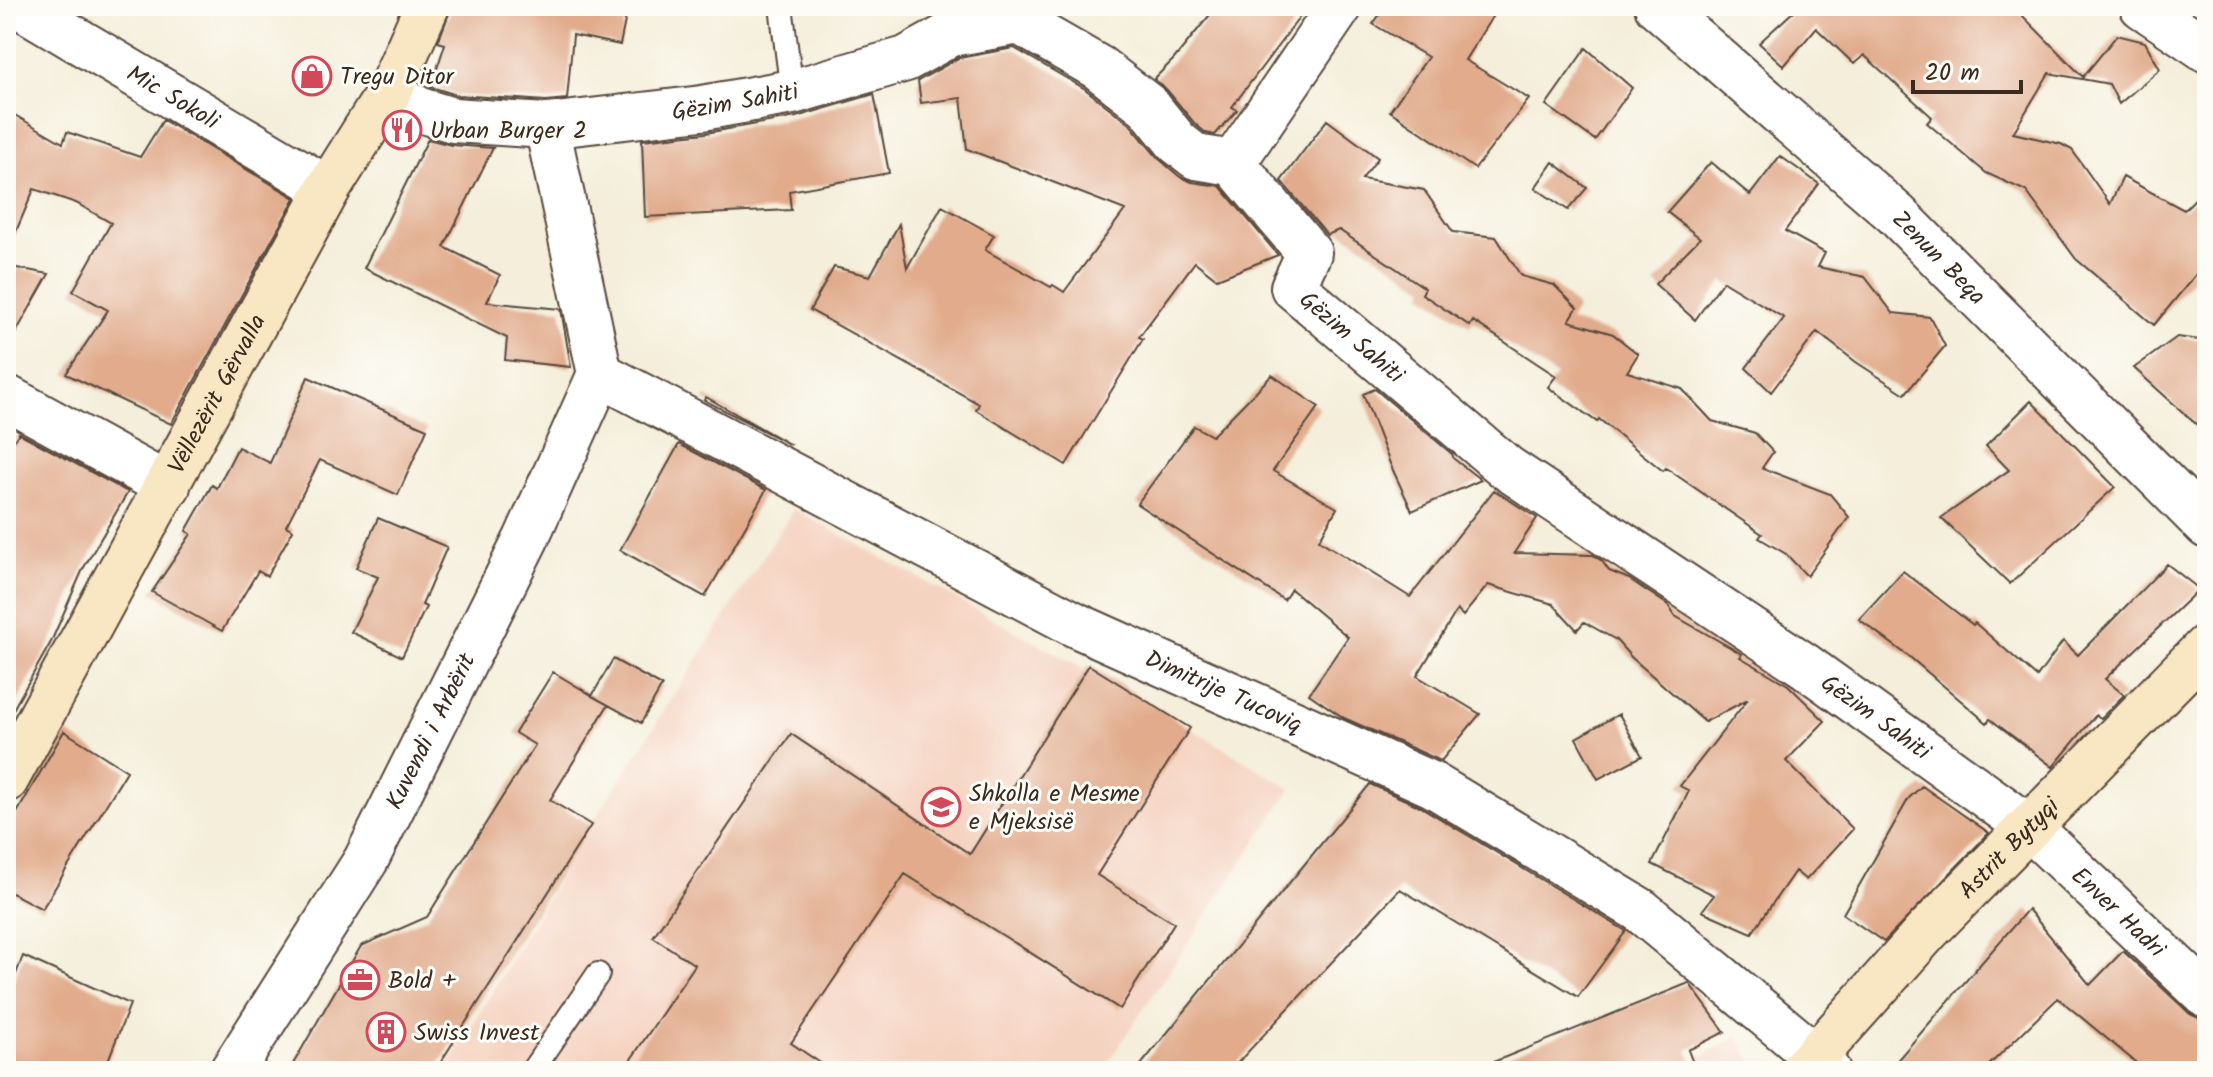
<svg xmlns="http://www.w3.org/2000/svg" width="2213" height="1077" viewBox="0 0 2213 1077" font-family="Kalam,sans-serif">
	<style>
		.built { fill: #f5d3c1 }
		.building { fill: #e1ab8c }
		.lines { fill: none; stroke-linecap: round; stroke-linejoin: round }
		.lane-casing { stroke: #57473a; stroke-width: 26 }
		.street-casing { stroke: #57473a; stroke-width: 48 }
		.secondary-casing { stroke: #57473a; stroke-width: 48 }
		.lane { stroke: #fff; stroke-width: 22 }
		.street { stroke: #fff; stroke-width: 44 }
		.secondary { stroke: #f9e7c3; stroke-width: 44 }
		.labels { text-anchor: middle; stroke-width: 6; stroke-linejoin: round; paint-order: stroke }
		.poi-label { font-size: 24px; fill: #3b2a1e; stroke: #fdfcf7; text-anchor: start }
		.street-label { font-size: 24px; fill: #3b2a1e; stroke: #fdfcf7 }
	</style>
	<rect width="100%" height="100%" fill="#fdfcf7"/>
	<filter id="ink" filterUnits="userSpaceOnUse"><feTurbulence type="fractalNoise" baseFrequency=".0125" numOctaves="2"/><feDisplacementMap in="SourceGraphic" scale="16" xChannelSelector="R" yChannelSelector="G"/><feConvolveMatrix kernelMatrix="1 2 1 2 8 2 1 2 1" color-interpolation-filters="sRGB"/></filter>
	<filter id="wash" filterUnits="userSpaceOnUse"><feTurbulence type="fractalNoise" baseFrequency=".006" numOctaves="4" result="noise"/><feDisplacementMap in="SourceGraphic" scale="32" xChannelSelector="R" yChannelSelector="G"/><feGaussianBlur stdDeviation="1.8" result="paint"/><feColorMatrix in="noise" values="0 0 0 0 0 0 0 0 0 0 0 0 0 0 0 0 0 1.4 0 .05"/><feComposite in="paint" operator="in"/></filter>
	<g filter="url(#wash)">
		<rect width="100%" height="100%" fill="#f4eeda"/>
		<!-- built -->
		<path class="built" d="M794 509 1190 728 1291 789 1102 1071H445L591 825Z
			M1738 1037 1757 1071H1706L1697 1058Z"/>
		<g id="blocks">
			<!-- building -->
			<path class="building" d="M452 6H628L620 45 573 35 567 99 546 101 457 95 431 87 445 44 438 42Z
				M1217 6H1308L1232 107 1237 110 1215 135 1206 133 1195 124 1167 90 1154 79 1174 59Z
				M1386 6H1499L1465 60 1529 99 1475 169 1390 111 1428 57 1373 24Z
				M1794 6H2013L2083 77 2117 35 2145 42 2160 69 2119 104 2109 84 2049 73 2013 133 2061 144 2072 150 2110 204 2123 177 2184 210 2207 187V261L2154 325 2076 259 2026 191 1986 173 1927 123 1932 117 1864 55 1854 64 1816 28 1784 66 1759 43 1796 9Z
				M1014 48 1085 89 1130 124 1158 158 1180 177 1192 182 1220 186 1278 255 1217 279 1195 262 1139 337 1143 339 1066 465 976 410 979 404 810 310 834 267 870 276 899 224 907 268 942 206 994 235 985 250 1051 287 1053 285 1064 292 1125 210 967 149 961 98 921 103 918 81 959 58Z
				M1586 48 1632 88 1595 140 1546 105Z
				M874 94 889 173 789 191 791 210 645 217 642 140 706 133 796 117Z
				M6 110 63 143 67 132 140 157 163 120 295 198 171 424 66 374 108 310 73 291 111 223 76 203 34 189 6 255Z
				M1327 120 1378 158 1362 179 1424 190 1453 232 1496 237 1521 276 1554 285 1577 308 1569 321 1613 334 1638 354 1627 372 1682 389 1712 421 1755 433 1773 452 1762 468 1830 494 1849 517 1807 576 1786 554 1759 538 1762 534 1666 468 1663 471 1599 419 1597 422 1548 387 1556 376 1473 321 1470 326 1422 294 1425 288 1339 230 1327 235 1281 181Z
				M428 139 451 145 493 148 444 247 500 275 487 302 561 309 571 367 505 360 507 338 364 268Z
				M1780 156 1819 184 1785 231 1825 253 1818 267 1865 277 1893 313 1930 317 1945 346 1905 394 1856 362 1817 332 1771 392 1746 368 1784 318 1723 281 1695 320 1655 284 1700 238 1667 212 1711 162 1750 195Z
				M1553 162 1587 188 1568 210 1535 188Z
				M6 266 49 274 6 350Z
				M2177 337 2207 341V434L2134 368Z
				M1272 375 1319 407 1273 471 1337 508 1319 540 1410 597 1494 490 1537 518 1514 553 1593 555 1602 561 1609 571 1629 579 1668 605 1675 616 1742 654 1740 657 1788 685 1825 721 1786 761 1853 829 1806 880 1795 871 1752 933 1702 911 1714 895 1652 864 1689 791 1680 786 1748 699 1705 722 1631 657 1616 640 1584 622 1577 630 1553 604 1488 585 1463 616 1457 610 1417 676 1480 714 1441 761 1344 718 1309 694 1348 637 1291 589 1284 600 1137 504 1194 426 1212 436Z
				M308 377 427 429 398 495 320 460 286 526 293 530 267 576 258 571 222 631 152 592 191 534 186 531 212 485 217 488 238 447 270 463Z
				M1375 389 1452 454 1454 459 1481 480 1412 511 1391 466 1363 394Z
				M706 397 791 445 704 400Z
				M2031 401 2115 487 2010 584 1941 518 2009 470 1986 446Z
				M19 433 128 492 83 569 51 642 6 722V452Z
				M679 444 766 490 705 597 620 550Z
				M378 518 447 547 422 605 426 607 402 657 351 632 378 577 356 568Z
				M2167 564 2199 589 2105 679 2124 695 2101 718 2096 715 2053 767 1990 719 1987 723 1911 658 1859 619 1903 571 1973 625 1975 623 2037 677 2063 641 2078 655Z
				M613 659 662 686 641 723 592 696Z
				M1089 665 1190 728 1097 875 1174 923 1120 1009 905 874 791 1043 832 1071H623L695 965 653 937 791 734 970 854Z
				M553 672 608 705 550 800 591 825 435 1071H289L361 946 427 917 535 745 515 733Z
				M1619 714 1642 756 1598 779 1576 738Z
				M64 731 127 771 42 909 6 890V832Z
				M1370 784 1421 807 1626 931 1578 997 1400 889 1230 1071H1136Z
				M1922 786 1989 833 1884 942 1843 914 1909 798Z
				M2028 909 2090 985 2123 951 2190 1014 2207 1022V1071H2146L2058 998 1983 1071H1888Z
				M23 956 130 1004 104 1071H6V1000Z
				M1689 983 1725 1032 1688 1050 1696 1071H1471Z"/>
		</g>
	</g>
	<g filter="url(#ink)">
		<use href="#blocks" fill-opacity="0" stroke="#57473a" stroke-width="2"/>
		<g class="lines">
			<!-- lane casing -->
			<g class="lane-casing">
				<path id="lane" d="M781 6 792 92
					M532 1071 598 974"/>
			</g>
			<!-- street casing -->
			<g class="street-casing">
				<g id="street">
					<path id="s1" d="M20 6 328 189"/>
					<path id="s2" d="M1657 6 1896 214 2207 526"/>
					<path d="M2142 6 2207 50"/>
					<path id="s3" d="M389 92 420 110 453 120 547 126 702 108 792 92 906 59 951 34 1019 22 1099 68 1148 106 1177 142 1196 157 1233 163 1309 253 1293 287 1507 468 1804 665 2029 827 2207 996"/>
					<path d="M547 126 600 374"/>
					<path d="M1233 163 1340 6"/>
					<path id="s4" d="M600 374 1076 625 1433 785 1640 910 1815 1056 1828 1071"/>
					<path d="M6 397 168 486"/>
					<path id="s5" d="M232 1071 366 860 526 539 600 374"/>
				</g>
			</g>
			<!-- secondary casing -->
			<g class="secondary-casing">
				<g id="secondary">
					<path id="s6" d="M6 780 328 189 389 92 427 6"/>
					<path id="s7" d="M1802 1071 1927 931 2207 646"/>
				</g>
			</g>
			<!-- lane -->
			<use href="#lane" class="lane"/>
			<!-- street -->
			<use href="#street" class="street"/>
			<!-- secondary -->
			<use href="#secondary" class="secondary"/>
		</g>
	</g>
	<!-- icons -->
	<defs>
		<g id="shop-ring" transform="scale(2)"><circle r="9.5" fill="#fdfcf7" stroke="#d1495b" stroke-width="1.5"/><path d="M-5-2.5h2.3a2.7 3.5 0 0 1 5.4 0H5L5.5 6h-11ZM-1.5-2.5h3a1.5 2.3 0 0 0-3 0Z" fill="#d1495b"/></g>
		<g id="restaurant-ring" transform="scale(2)"><circle r="9.5" fill="#fdfcf7" stroke="#d1495b" stroke-width="1.5"/><path d="M-5-6h1v4h1v-4h1v4h1v-4h1v5L-1.5 .5V6h-2V.5L-5-1ZM5-6V6H3V1.5H1.5Q1.5-4 5-6Z" fill="#d1495b"/></g>
		<g id="university-ring" transform="scale(2)"><circle r="9.5" fill="#fdfcf7" stroke="#d1495b" stroke-width="1.5"/><path d="M0-5L7-2L0 1L-7-2ZM-4 1L0 2.5L4 1V4Q0 6-4 4Z" fill="#d1495b"/></g>
		<g id="office-ring" transform="scale(2)"><circle r="9.5" fill="#fdfcf7" stroke="#d1495b" stroke-width="1.5"/><path d="M-6-3h4V-5.5h4V-3h4V5H-6ZM-1-4.5V-3h2v-1.5ZM-6 0V1H6V0Z" fill="#d1495b"/></g>
		<g id="building-ring" transform="scale(2)"><circle r="9.5" fill="#fdfcf7" stroke="#d1495b" stroke-width="1.5"/><path d="M-4-6H4V6H1V3H-1V6H-4ZM-2.5-4.3h1.7v1.8h-1.7ZM.8-4.3h1.7v1.8H.8ZM-2.5-1h1.7V.8h-1.7ZM.8-1h1.7V.8H.8Z" fill="#d1495b"/></g>
	</defs>
	<g fill-rule="evenodd">
		<use href="#shop-ring" x="312" y="76"/>
		<use href="#restaurant-ring" x="402" y="130"/>
		<use href="#university-ring" x="941" y="807"/>
		<use href="#office-ring" x="360" y="980"/>
		<use href="#building-ring" x="386" y="1032"/>
	</g>
	<g class="labels">
		<!-- poi labels -->
		<g class="poi-label">
			<text x="340" y="84">Tregu Ditor</text>
			<text x="430" y="138">Urban Burger 2</text>
			<text x="969" y="801">Shkolla e Mesme<tspan x="969" dy="28">e Mjeksisë</tspan></text>
			<text x="388" y="988">Bold +</text>
			<text x="414" y="1040">Swiss Invest</text>
		</g>
		<!-- street labels -->
		<g class="street-label">
			<text dy="8" stroke="none"><textPath href="#s1" startOffset="178">Mic Sokoli</textPath></text>
			<text dy="8" stroke="none"><textPath href="#s3" startOffset="354">Gëzim Sahiti</textPath></text>
			<text dy="8" stroke="none"><textPath href="#s2" startOffset="378">Zenun Beqa</textPath></text>
			<text dy="8" stroke="none"><textPath href="#s3" startOffset="1146">Gëzim Sahiti</textPath></text>
			<text dy="8" stroke="none"><textPath href="#s6" startOffset="440">Vëllezërit Gërvalla</textPath></text>
			<text dy="8" stroke="none"><textPath href="#s4" startOffset="700">Dimitrije Tucoviq</textPath></text>
			<text dy="8" stroke="none"><textPath href="#s3" startOffset="1794">Gëzim Sahiti</textPath></text>
			<text dy="8" stroke="none"><textPath href="#s5" startOffset="394">Kuvendi i Arbërit</textPath></text>
			<text dy="8" stroke="none"><textPath href="#s7" startOffset="304">Astrit Bytyqi</textPath></text>
			<text dy="8" stroke="none"><textPath href="#s3" startOffset="2106">Enver Hadri</textPath></text>
		</g>
	</g>
	<!-- margin -->
	<rect width="2213" height="1077" fill="none" stroke="#fdfcf7" stroke-width="32"/>
	<!-- scale -->
	<path d="M1913 80v12h108v-12" fill="none" stroke="#3b2a1e" stroke-width="4"/>
	<text x="1925" y="80" font-size="24" fill="#3b2a1e" stroke="#fdfcf7" stroke-width="6" paint-order="stroke">20 m</text>
</svg>
